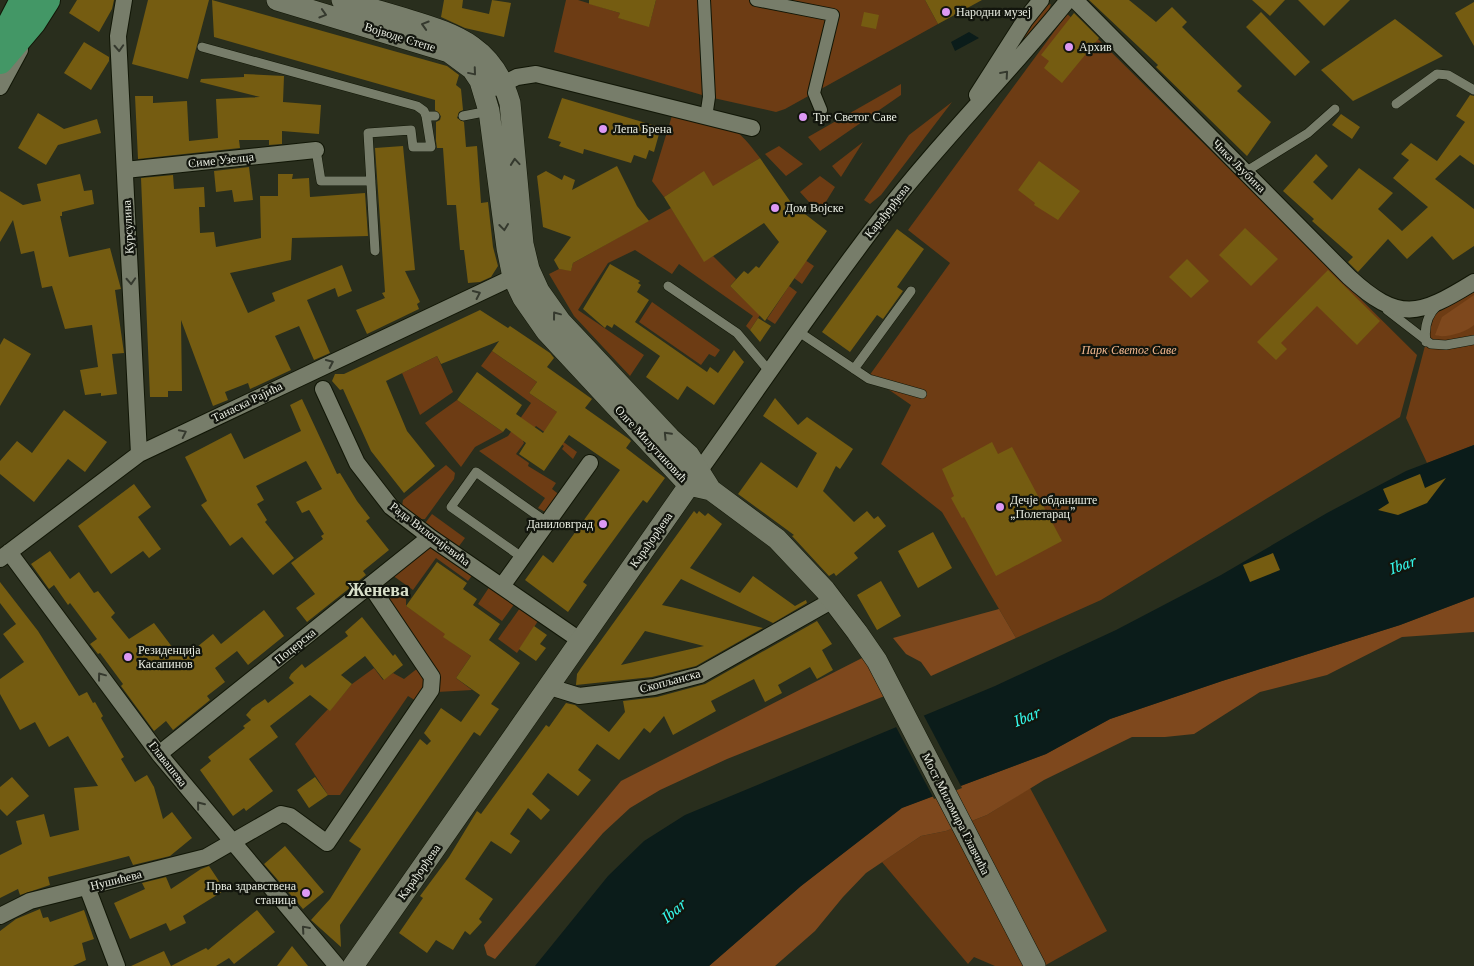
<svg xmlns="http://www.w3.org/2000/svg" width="1474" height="966" viewBox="0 0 1474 966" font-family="'Libre Baskerville',serif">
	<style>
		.green { fill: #6d3c14 }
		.forest { fill: #7e481d }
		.water { fill: #0b1c1a }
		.pier { fill: #292e1d }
		.building { fill: #755c11; fill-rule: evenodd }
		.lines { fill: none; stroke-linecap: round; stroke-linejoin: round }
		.service-casing { stroke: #111606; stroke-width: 10 }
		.pedestrian-casing { stroke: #111606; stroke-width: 14 }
		.minor-casing { stroke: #111606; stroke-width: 18 }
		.tertiary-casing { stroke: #111606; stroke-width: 22 }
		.primary-casing { stroke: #111606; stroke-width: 28 }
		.service { stroke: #777d6a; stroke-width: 9 }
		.pedestrian { stroke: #777d6a; stroke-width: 12 }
		.minor { stroke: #777d6a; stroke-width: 16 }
		.tertiary { stroke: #777d6a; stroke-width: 21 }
		.primary { stroke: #439766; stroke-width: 26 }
		.oneway { stroke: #35392e }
		.poi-dot { fill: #dd99f4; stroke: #12150d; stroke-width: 2 }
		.labels { text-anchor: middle; stroke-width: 4.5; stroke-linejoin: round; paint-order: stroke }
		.poi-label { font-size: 12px; fill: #e9ede2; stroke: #12150d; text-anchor: start }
		.street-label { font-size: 12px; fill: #e9ede2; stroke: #12150d }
		.park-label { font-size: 12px; font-style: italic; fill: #f4b990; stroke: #12150d }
		.water-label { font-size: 14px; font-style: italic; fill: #35f8eb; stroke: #12150d }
		.district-label { font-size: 18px; font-weight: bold; fill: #d8dfc9; stroke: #12150d }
	</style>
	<rect width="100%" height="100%" fill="#292e1d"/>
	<!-- green -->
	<path class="green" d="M566 0H578L620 13 619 18 649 26 656 0H925L938 24 785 109 776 112 709 97 554 52Z
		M1051 4 1049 10 994 78 1045 6Z
		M1067 14 1098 39 1417 355 1400 417 1101 600 1016 638 942 512 881 464 911 405 869 376 950 263 908 230Z
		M901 84V95L820 151 808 137Z
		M952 102 881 195 870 204 864 200 909 135Z
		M674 109C719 120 731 118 760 158L713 187 704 172 664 197 652 181Z
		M863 142 841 177 832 166Z
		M779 146 803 164 786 176 765 154Z
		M820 176 835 187 819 213 800 192Z
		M671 208 704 261 713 256 736 279 730 286 760 315 750 330 746 326 753 316 679 264 672 274 635 250 608 263 578 310 644 355 630 376 574 316 549 274 559 269 571 270 573 263Z
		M802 258 814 266 802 284 794 278Z
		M1474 280V445L1427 463 1406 418 1426 342 1427 319Z
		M789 286 797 292 775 324 767 319Z
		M652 302 720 350 715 357 709 354 701 365 639 322Z
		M492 351 537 382 529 393 575 424 546 429 577 452 573 459 562 449 564 446 536 426 523 441 524 443 516 454 529 463 528 466 556 483 552 489 561 496 547 513 538 508 545 498 479 451 508 436 531 403 481 366Z
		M437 356 453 392 420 415 402 373Z
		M457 400 503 432 475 447 461 467 425 423Z
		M446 465 455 473 454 479 425 519H420L402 506 403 500Z
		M432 514 465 538 454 553 420 530Z
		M429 547 473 574 468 581 436 558 413 590 392 575Z
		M386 585 406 599V606L428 621 449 629 444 637 471 656 456 678 472 690 437 692 418 702 408 696 340 795H328L295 744 328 709 330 710 352 684 374 668 383 680 393 673 404 679 423 664 383 593Z
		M490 586 515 603 502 621 478 604Z
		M520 608 538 621 517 653 498 639Z
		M1030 788 1107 931 1044 966H995L974 957 968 964 882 862 921 836 946 831 987 815Z"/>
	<!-- forest -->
	<path class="forest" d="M1474 295V325C1467 332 1444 339 1435 335L1442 317Z
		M1474 597V632L1402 637 1327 675 1260 692 1194 734 1165 737H1132L1044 780 987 815 946 831 921 836 866 873 843 897 815 931 775 966H709L801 886 901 808 1046 754 1110 719 1222 681 1400 625Z
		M999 609 1016 638 931 676 921 662 906 654 893 638Z
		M866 656 887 695 727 759 660 790 630 808 603 833 495 959 487 955 484 945 621 781Z"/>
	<!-- water -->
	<path class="water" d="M969 32 979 38 955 51 951 42Z
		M1474 445V597L1400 625 1222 681 1110 719 1046 754 902 808 801 886 709 966H535L608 876 644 841 685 815 995 686 1116 630 1221 575 1327 513 1406 471Z"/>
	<!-- pier -->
	<path class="pier" d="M923 714 962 788 934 799 895 725Z"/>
	<!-- building -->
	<path class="building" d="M77 0H114L112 9 99 32 69 13Z
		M148 0H209L188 79 132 64Z
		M212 0 447 66 459 75 456 85 461 89 463 110 459 112 457 118 464 122 466 147 477 146 481 203 488 202 493 247 498 266 491 277 480 282 468 283 464 250H460L456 205H447L443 148H437L436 141V122L440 120 441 116 435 110V100L214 37Z
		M444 0H463L462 8 489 14 492 0 511 3 504 37 465 28 441 17Z
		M589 0H656L649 27 618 18 620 13 589 4Z
		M925 0H982L938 24Z
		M1089 0H1129L1156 22 1172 7 1187 22 1182 27 1242 86 1237 91 1271 122 1247 156 1156 67 1158 65Z
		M1252 0H1285L1270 16Z
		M1298 0H1350L1324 26Z
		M1474 2V46L1455 13Z
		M864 12 879 15 876 29 861 26Z
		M1261 12 1310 62 1295 76 1246 27Z
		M1074 13 1099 38 1062 83 1044 68 1049 61 1041 55Z
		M1395 19 1443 56 1353 101 1321 70Z
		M84 42 109 57V61L91 90 64 73Z
		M244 74 284 76 283 102 321 105 319 134 282 131V144L269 145V140H239L240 148 138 159 135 96H153V103L187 101 189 141 218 138 216 99 260 97 200 82 201 79 244 77Z
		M1470 95 1474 96V165L1460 155 1435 179 1474 209V246L1453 260 1432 236 1407 259 1388 239 1358 272 1348 262 1353 257 1312 221 1314 219 1283 191 1316 154 1328 166 1313 182 1332 200 1359 168 1393 193 1378 209 1402 231 1428 207 1393 178 1409 160 1401 154 1411 143 1437 161 1465 122 1456 116Z
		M562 98 656 126 654 132 659 134 654 152 649 150 646 159 634 155 631 163 584 149 583 154 559 146 561 142 548 138Z
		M38 113 64 129 97 119 101 133 58 145 46 165 18 148Z
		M1341 114 1360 127 1352 139 1332 125Z
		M403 146 415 270 405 271 420 302 417 304 419 309 367 334 356 310 385 298 382 293 385 292 375 148Z
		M760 158 792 204 827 231 765 321 730 286 744 271 748 274 756 266 759 268 779 242 764 223 704 262 664 197 704 171 713 186Z
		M1039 161 1080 191 1058 220 1034 205 1035 203 1018 190Z
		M617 166 637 206 649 221 573 263 571 271 559 269 554 260 571 237 543 227 537 176 546 171 562 180 564 175 575 180 572 190Z
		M249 167 253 200 234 202 232 190 216 192 214 171Z
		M80 174 84 191 92 190 94 204 62 212V216H60L69 257 110 248 121 289 115 290 124 353 112 354 117 394 101 396V393L85 395 80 370 98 367 92 325 65 329 52 286 42 288 34 251 21 254 13 220 0 242V191L23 205 41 201 37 184Z
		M278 174H293L292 179 309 178 310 197 365 193 368 236 292 238 291 260 230 273 248 313 275 301 272 293 342 265 352 291 338 297 335 288 307 300 330 353 314 360 299 326 275 336 291 370 250 389 248 383 225 392 228 400 213 406 181 320 182 391H168V397H150L141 178 173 175 174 189 204 187 205 207H199L200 233 214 232 216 247 261 238 260 196H278Z
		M1245 228 1278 259 1251 286 1219 255Z
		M897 229 924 249 897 287 903 291 883 319 877 315 850 352 822 332Z
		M1187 259 1209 281 1191 298 1169 277Z
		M610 264 640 281 638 283 641 285 637 292 649 300 635 322 707 372 710 367 718 373 734 350 744 362 714 405 687 386 678 400 646 377 660 356 614 324 612 328 607 325 605 328 583 309Z
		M1328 270 1380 321 1357 345 1317 306 1281 343 1287 349 1276 360 1257 342Z
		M480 310 508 328 510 326 550 353 554 358 547 367 592 399 585 408 629 439 631 441 626 448 665 478 647 503 643 500 631 516 583 582 587 585 568 612 525 580 543 555 553 563 620 470 569 435 544 471 519 454 526 443 506 428 503 432 457 400 477 372 522 405 516 414 543 433 557 412 529 393 537 382 492 351 499 341 441 364 437 356 386 381 407 431 435 466 404 493 371 451 343 389 340 390 332 381 335 374H344Z
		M758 318 771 326 760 342 750 330Z
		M4 338 31 354 0 406V345Z
		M775 398 798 425 807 417 853 449 840 469 836 466 823 491 854 522 867 511 874 519 878 516 886 526 854 553 858 558 836 576 834 573 829 576 792 536 794 535 738 494 761 462 797 488 817 453 763 416Z
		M302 399 337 474 340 473 357 501 370 518 366 521 389 550 363 571 366 575 307 622 296 608 315 594 291 563 323 539 321 536 324 534 309 510 302 513 296 502 322 489 306 461 256 486 264 500 257 504 267 520 265 522 294 558 273 575 242 537 230 546 201 505 207 501 185 457 231 433 244 459 301 431 290 405Z
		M64 410 107 442 85 472 68 459 34 502 0 474V461L17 441 32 453Z
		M992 442 998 454 1012 447 1062 541 996 576 964 517 962 518 951 498 954 496 942 469Z
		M1420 474 1425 488 1446 478 1427 503 1398 515 1378 510 1389 503 1383 489Z
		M134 484 151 507 138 517 161 549 149 558 143 551 111 574 78 526Z
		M694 511 697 514 699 511 705 516 708 513 722 524 690 568 740 593 753 576 795 606 806 600 807 603 773 623 681 579 662 605 763 628 696 666 652 677 576 685 577 674 581 668ZM645 631 704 646 621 665Z
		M933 532 952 568 918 588 898 551Z
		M50 551 70 579 79 572 94 593 98 591 115 613 111 617 129 639 154 623 179 656 189 647 192 651 213 634 221 644 264 610 284 636 248 665 237 651 215 668 225 682 207 696 210 700 173 730 166 721 154 731 121 686 123 684 100 653 98 654 90 644 97 639 70 603 68 605 54 585 49 589 31 564Z
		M1273 553 1280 570 1250 582 1243 565Z
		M437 562 467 583 463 589 477 599 473 605 500 624 489 640 520 663 491 704 499 709 480 736 474 732 340 925 341 947 311 920 330 899 361 849 349 841 420 739 427 745 431 741 424 733 441 708 461 722 480 695 456 678 471 656 443 637 445 634 406 606Z
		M881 581 901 616 877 630 857 595Z
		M0 582 38 631 79 696 87 692 93 703 95 702 103 716 101 718 124 757 121 759 135 782 147 775 154 787 163 819 172 812 192 838 170 856 133 865 129 856 48 877 50 885 20 895 18 889 0 898V855L22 844 16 821 44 814 50 837 79 830 74 788 98 786 68 736 49 747 35 722 20 730 0 694V679L24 662 3 634 16 624 0 603Z
		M362 617 393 656 395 654 403 665 384 680 365 656 341 675 352 684 330 711 310 695 270 726 278 737 249 759 273 791 246 811 244 808 233 816 200 770 211 761 208 757 245 728 243 726 251 720 246 715 252 708 265 699 268 703 294 683 289 678 291 674 302 664 305 668 348 636 345 632Z
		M817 621 832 644 822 650 833 670 817 679 810 667 778 685 782 693 765 702 754 679 711 701 716 711 673 735 664 716 650 733 644 728 619 760 597 744 578 770 591 780 578 796 548 773 532 794 550 810 541 820 528 808 510 834 520 841 511 854 491 841 465 879 493 899 479 919 482 922 470 935 465 931 453 950 436 940 427 953 399 933 423 898 420 896 449 857 477 811 481 814 546 725 549 727 566 703 575 705 609 732 625 712 623 701 657 697 705 684Z
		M534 626 547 635 540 644 546 648 536 661 519 649Z
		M12 777 29 796 7 816 0 809V787Z
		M315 777 328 795 309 808 297 790Z
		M285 846 324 892 303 909 264 864Z
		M209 866 225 890 183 916 186 923 170 931 166 923 130 939 114 903 145 889 142 883 166 877 171 889 201 869Z
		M40 909 43 918 48 917 50 922 84 910 94 939 82 943 86 960 73 966H0V931L16 919Z
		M257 910 275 932 234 964 229 958 216 966H131L164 951 171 966 206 948 208 950Z
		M292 946 308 966H277Z"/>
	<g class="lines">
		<!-- service casing -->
		<g class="service-casing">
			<path id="service" d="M202 47 417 106 424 111 426 116
				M1396 104 1437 74 1448 75 1474 90
				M463 116 489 111
				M316 150 321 181H371
				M1245 172 1308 133 1335 109
				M375 251 368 133 411 130 413 147H431L426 116H435
				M668 286 737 333 770 372
				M1387 310 1431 344 1446 345 1474 340
				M799 332 869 379 922 394
				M1426 342C1424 328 1426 316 1437 306
				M854 369 911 291
				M523 558 451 507 476 472 548 523"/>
		</g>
		<!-- pedestrian casing -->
		<g class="pedestrian-casing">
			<path id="pedestrian" d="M704 0 709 97 706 117
				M756 0 833 15 814 93 821 110"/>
		</g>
		<!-- minor casing -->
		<g class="minor-casing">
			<path id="minor" d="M124 0 118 36 139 454
				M1075 0 1349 277C1399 323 1419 316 1474 282
				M0 87 20 50
				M494 88 517 77 536 74 752 128
				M977 95 1025 20 1041 0
				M125 170 316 150
				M323 389 357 463 391 507 430 537 581 641
				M700 470C760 386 818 300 881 218 939 142 1008 75 1068 0
				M9 552 159 754 337 966
				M0 559 139 454 524 272
				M502 586 590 463
				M550 687 579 696 654 687 700 675 833 600
				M159 754 430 537
				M87 887 117 966
				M0 916 30 901 206 857 281 814 290 816 327 843 431 690 432 677 370 585"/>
		</g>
		<!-- tertiary casing -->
		<g class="tertiary-casing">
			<path id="tertiary" d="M277 0 449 52 472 69 480 81 489 111 507 248 513 277 523 298 546 331 689 485 711 490 777 539 825 590 857 632 877 661 1035 966
				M342 0C364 7 386 13 409 20 459 35 494 48 510 103L523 244 529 269 539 291 561 322 670 438 689 455 711 490
				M353 966 697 474"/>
		</g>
		<!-- primary casing -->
		<g class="primary-casing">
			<path id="primary" d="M0 44 23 0
				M0 61 33 22 47 0"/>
		</g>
		<!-- service -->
		<use href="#service" class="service"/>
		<!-- pedestrian -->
		<use href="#pedestrian" class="pedestrian"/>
		<!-- minor -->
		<use href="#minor" class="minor"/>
		<!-- tertiary -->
		<use href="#tertiary" class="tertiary"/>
		<!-- primary -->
		<use href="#primary" class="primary"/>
	</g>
	<!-- one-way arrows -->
	<defs><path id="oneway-chevron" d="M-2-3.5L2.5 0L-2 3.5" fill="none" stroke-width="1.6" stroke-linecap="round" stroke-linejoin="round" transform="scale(1.25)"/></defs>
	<g class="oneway">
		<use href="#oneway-chevron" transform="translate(323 14) rotate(17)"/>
		<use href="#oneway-chevron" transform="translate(425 25) rotate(-163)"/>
		<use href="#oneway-chevron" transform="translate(119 48) rotate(87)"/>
		<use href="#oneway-chevron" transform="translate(473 72) rotate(50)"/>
		<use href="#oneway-chevron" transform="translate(1005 74) rotate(-49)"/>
		<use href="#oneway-chevron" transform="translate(515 162) rotate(-95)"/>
		<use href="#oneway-chevron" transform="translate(504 227) rotate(83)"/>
		<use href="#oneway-chevron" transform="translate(131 281) rotate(87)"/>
		<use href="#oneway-chevron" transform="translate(477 294) rotate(-25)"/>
		<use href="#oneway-chevron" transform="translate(556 315) rotate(-127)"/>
		<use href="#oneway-chevron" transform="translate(330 363) rotate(-25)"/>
		<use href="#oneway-chevron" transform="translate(183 433) rotate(-26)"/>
		<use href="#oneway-chevron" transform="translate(667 435) rotate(-134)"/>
		<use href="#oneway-chevron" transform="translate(101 676) rotate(-127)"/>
		<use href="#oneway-chevron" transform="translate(200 805) rotate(-129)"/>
		<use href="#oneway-chevron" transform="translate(305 929) rotate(-131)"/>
	</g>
	<!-- markers -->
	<g class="poi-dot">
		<circle cx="946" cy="12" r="5"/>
		<circle cx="1069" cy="47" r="5"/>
		<circle cx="803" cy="117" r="5"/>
		<circle cx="603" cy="129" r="5"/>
		<circle cx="775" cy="208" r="5"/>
		<circle cx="1000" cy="507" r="5"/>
		<circle cx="603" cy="524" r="5"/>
		<circle cx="128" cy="657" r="5"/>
		<circle cx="306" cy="893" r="5"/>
	</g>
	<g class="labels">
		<!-- poi labels -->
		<g class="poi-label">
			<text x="956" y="16">Народни музеј</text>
			<text x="1079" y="51">Архив</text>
			<text x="813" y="121">Трг Светог Саве</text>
			<text x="613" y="133">Лепа Брена</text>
			<text x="785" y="212">Дом Војске</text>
			<text x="1010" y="504">Дечје обданиште<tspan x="1010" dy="14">„Полетарац”</tspan></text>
			<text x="593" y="528" text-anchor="end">Даниловград</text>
			<text x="138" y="654">Резиденција<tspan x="138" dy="14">Касапинов</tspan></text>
			<text x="296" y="890" text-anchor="end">Прва здравствена<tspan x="296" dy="14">станица</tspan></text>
		</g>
		<!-- street labels -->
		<g class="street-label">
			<text transform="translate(400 37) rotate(17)" y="4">Војводе Степе</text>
			<text transform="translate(221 160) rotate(-6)" y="4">Симе Узелца</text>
			<text transform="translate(1239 166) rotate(45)" y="4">Чика Љубина</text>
			<text transform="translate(887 211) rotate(-52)" y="4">Карађорђева</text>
			<text transform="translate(128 227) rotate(-93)" y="4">Курсулина</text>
			<text transform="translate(247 402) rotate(-26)" y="4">Танаска Рајића</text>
			<text transform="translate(651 444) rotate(47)" y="4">Олге Милутиновић</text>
			<text transform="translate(430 534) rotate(37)" y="4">Рада Вилотијевића</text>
			<text transform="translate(651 540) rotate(-55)" y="4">Карађорђева</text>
			<text transform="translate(295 646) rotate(-39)" y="4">Поцерска</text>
			<text transform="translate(670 681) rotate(-15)" y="4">Скопљанска</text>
			<text transform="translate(168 764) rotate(52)" y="4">Главашева</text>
			<text transform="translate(956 814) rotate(63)" y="4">Мост Миломира Главчића</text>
			<text transform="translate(419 872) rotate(-55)" y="4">Карађорђева</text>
			<text transform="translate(116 880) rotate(-14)" y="4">Нушићева</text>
		</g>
		<!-- park labels -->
		<g class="park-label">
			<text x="1129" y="354">Парк Светог Саве</text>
		</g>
		<!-- water labels -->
		<g class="water-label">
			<text transform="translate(1403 565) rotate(-20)" y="5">Ibar</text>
			<text transform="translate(1027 717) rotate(-23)" y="5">Ibar</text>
			<text transform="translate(674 911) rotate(-41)" y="5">Ibar</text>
		</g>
		<!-- district labels -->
		<g class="district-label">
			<text x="378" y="596">Женева</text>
		</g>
	</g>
</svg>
